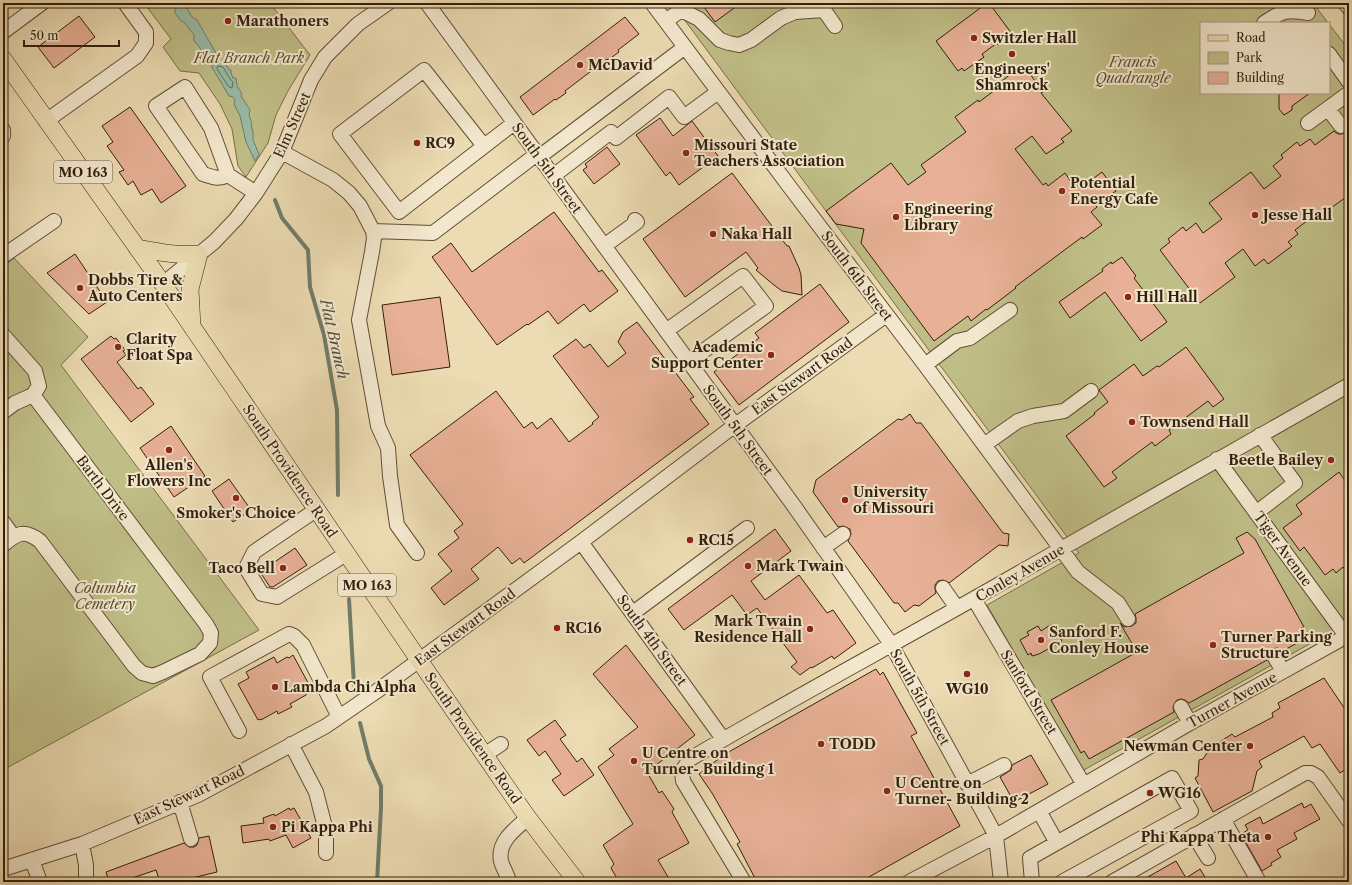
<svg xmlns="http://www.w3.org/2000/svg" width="1352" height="885" viewBox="0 0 1352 885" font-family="'Libre Caslon Text',serif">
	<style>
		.green { fill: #c0be87; stroke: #796e4a }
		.water { fill: #9abca7; stroke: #707d69 }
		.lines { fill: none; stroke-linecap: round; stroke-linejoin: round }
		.shore { stroke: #666e5a; stroke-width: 1 }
		.stream { stroke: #707d69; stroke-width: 4 }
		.building { fill: #e8b197; stroke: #321f0c }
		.minor-casing { stroke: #614e36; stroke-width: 16 }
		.major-casing { stroke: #321f0c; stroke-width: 18 }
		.minor { stroke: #f3e8ce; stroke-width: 14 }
		.major { stroke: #eddcb3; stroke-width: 17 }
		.poi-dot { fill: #8f2418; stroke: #f3e8ce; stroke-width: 1.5 }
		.labels { text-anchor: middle; stroke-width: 4; stroke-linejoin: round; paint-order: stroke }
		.shield { fill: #f3e8ce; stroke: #6c5b46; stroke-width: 1 }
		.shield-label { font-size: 13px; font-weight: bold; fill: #321f0c }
		.poi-label { font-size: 14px; font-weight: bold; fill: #321f0c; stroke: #f3e8ce; text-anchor: start }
		.park-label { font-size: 14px; font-style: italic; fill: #5d4f31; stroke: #f3e8ce }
		.street-label { font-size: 14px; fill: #321f0c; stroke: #f3e8ce }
		.water-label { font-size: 15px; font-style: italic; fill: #514e3a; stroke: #f3e8ce }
	</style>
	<rect width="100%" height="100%" fill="#eddcb3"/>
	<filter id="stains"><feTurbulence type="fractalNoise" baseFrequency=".005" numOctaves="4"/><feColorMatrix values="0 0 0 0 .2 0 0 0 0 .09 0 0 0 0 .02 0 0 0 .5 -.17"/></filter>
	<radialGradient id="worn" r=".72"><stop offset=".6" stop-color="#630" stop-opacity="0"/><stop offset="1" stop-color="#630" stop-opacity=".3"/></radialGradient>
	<!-- green -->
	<path class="green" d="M144 3H270L310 55 288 91 276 115 268 143 246 177 238 166 232 129 220 104 199 73 180 71 163 47 171 39Z
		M672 3H1313L1328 23H1201V93H1329V24L1349 50V621L1348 620 1331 632 1082 771 987 605 1079 553Z
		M14 258 88 337 61 365 259 630 3 770V267Z"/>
	<!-- water -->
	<path class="water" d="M172 3H184L192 17 197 20 221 62 225 63 229 70H231V73L233 78H236L237 86 242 94 241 96 250 110 249 115 252 124 251 125 253 132V140L259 154 255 161 246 142 240 116 234 104 235 101 233 97 229 96 213 69 209 58C203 55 200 46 194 41V35L184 22 181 21 175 13V6Z"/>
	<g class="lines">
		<!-- shore -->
		<path class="shore" d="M218 66 223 67 230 79 233 82 232 88 229 87 217 69Z"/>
		<!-- stream -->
		<path class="stream" d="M275 200 282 218 308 250 310 287 324 335 337 410 338 495
			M349 599 354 685
			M360 723 369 759 381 786V808L377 882"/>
	</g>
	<!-- building -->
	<path class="building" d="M701 3H741L715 22Z
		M987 3H989L1012 34 998 45 997 43 982 54 984 57 964 71 962 68 958 71 936 41Z
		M79 16 95 37 54 68 38 47Z
		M625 17 639 34 618 50 619 52 608 60 607 59 565 91 566 93 556 100 555 99 533 115 520 97Z
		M1025 67 1043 92 1041 93 1072 131 1061 139 1064 142 1046 154 1032 136 1015 149 1043 185 1046 183 1048 186 1065 173 1075 188 1081 184 1082 187 1102 172 1116 191 1095 205 1097 207 1091 212 1102 225 1083 239 1082 237 1015 287 1016 288 987 310 986 309 971 321 968 316 934 341 861 243 864 229 836 224 826 211 891 163 908 185 926 172 921 165 966 132 955 117 978 100 979 102 999 87 997 85 1012 73 1013 75Z
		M1279 93H1310L1292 106V110L1284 115 1279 109Z
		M130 107 186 186 161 203 152 189 141 195 133 181 128 185 119 172 124 170 107 146 113 142 102 126Z
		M660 118 673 136 692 121 718 156 679 185 670 172 666 176 636 135Z
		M1349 129V195L1313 221 1311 218 1295 230 1298 234 1288 242 1292 246 1268 264 1264 259 1255 266 1243 249 1225 263 1235 277 1200 303 1160 250 1170 242 1168 239 1183 227 1186 231 1196 223 1203 233 1222 219 1209 203 1251 172 1264 189 1281 176 1273 166 1283 158 1281 155 1297 142 1300 146 1310 139 1315 145 1334 131 1338 134H1342L1346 132Z
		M607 147 620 164 594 184 583 170 587 167 585 164Z
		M732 173 787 246H789L799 268 801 275 802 295 782 291 774 285 756 270 758 268 746 252 685 297 643 239Z
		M554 212 599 272 602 270 618 291 590 312 584 304 558 324 548 311 528 325 527 324 497 345 432 257 451 243 472 272Z
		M75 254 107 302 89 314 47 273Z
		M1122 257 1136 276 1134 278 1167 322 1141 341 1105 292 1070 318 1059 302 1103 271 1102 269 1111 262 1112 264Z
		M820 284 849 322 739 405 714 372 759 338 755 333Z
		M440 297 450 367 392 375 382 305Z
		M637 322 694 397 690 399 709 424 524 563 520 558 512 564 498 547 471 569 479 579 444 605 431 588 452 571 438 554 459 538 454 531 463 524 410 455 496 391 524 428 532 422 537 429 551 418 569 442 593 424 592 423 599 417 553 356 576 339 584 348 590 344 608 367 626 353 618 342 623 332Z
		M111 336 114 339 116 338 125 350 123 351 126 355 117 362 138 389 141 387 154 404 131 422 81 359Z
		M1186 347 1224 399 1213 407 1208 401 1169 430 1171 434 1155 446 1152 442 1112 472 1117 478 1104 487 1066 436 1095 414 1094 413 1108 402 1099 390 1134 364 1143 376 1157 366 1159 367Z
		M910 414 916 423H921L1003 533 1009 534 1008 546 999 545 949 583 943 580 938 581 935 585V589L936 593 919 606 914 605 905 612 898 603H894L848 541 851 534 850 529 843 526 838 527 813 492 816 480 898 419 902 420Z
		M171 426 205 476 174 497 140 448Z
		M1339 472 1349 486V575L1343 567 1336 573 1333 569 1325 575 1304 547 1300 551 1283 528 1302 514 1296 505Z
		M229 479 251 510 233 522 212 491Z
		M775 529 791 551 751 581 765 600 799 575 827 613 833 610 856 643 834 659 832 656 812 668 811 667 800 675 791 667 797 662 757 608 747 615 732 595 684 630 668 609Z
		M1247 532 1255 539 1304 627 1301 628 1306 638 1281 652 1278 648 1270 649 1266 652 1267 660 1189 703 1185 700 1181 699 1177 700 1173 707 1174 712 1089 759 1084 751 1081 753 1051 700 1137 652 1120 623 1124 627 1132 626 1136 623V618L1135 614 1244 553 1236 538Z
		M295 548 307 565 273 587H270L260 572Z
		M1052 624 1062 641 1039 654 1032 656 1031 653 1028 655 1020 640 1029 635 1027 632 1038 626 1041 631Z
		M626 645 695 735 647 772 659 793 662 791 674 809 672 812 689 843 658 860 671 882H619L611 868 614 864 603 845 633 824 598 767 614 755 609 749 638 727 593 674Z
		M293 655 312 690 307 692 306 695 290 704 292 707 278 714 277 711 261 720 260 719 258 720 238 684 249 678 246 672 274 657 277 663 287 657 289 658Z
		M876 669 880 675 883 672 917 733 911 736 960 826 860 882H757L737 844 740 842 712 793 699 774 725 754Z
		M1324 678 1349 715V767L1340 773 1320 744 1312 748 1304 736 1259 761 1262 767 1257 771 1252 791 1213 812 1195 778 1198 776 1199 760 1203 759 1207 753 1215 745 1232 734 1235 737 1273 717 1272 713 1280 708 1278 703Z
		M555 720 566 735 560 739 577 762 582 758 594 775 564 796 552 780 561 774 545 751 539 756 527 740Z
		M1031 755 1048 784 1014 802 1000 777 1011 770 1012 765Z
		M1302 803 1304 808 1311 804 1320 819 1294 833 1297 839 1277 850 1281 857 1271 863 1272 865 1262 871 1241 834 1248 830 1245 825 1260 817 1263 824Z
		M289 808 290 810 294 808 311 838 293 848 286 835 270 841 269 839 243 843 241 826 264 823 263 818 274 814 275 816Z
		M209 836 217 872 188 879 189 882H160L156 870 129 879 128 878 119 882H109L106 872 184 843 189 847H194L197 845 199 838Z
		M1176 861 1186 878 1200 869 1208 882H1139Z"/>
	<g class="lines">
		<!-- minor casing -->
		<g class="minor-casing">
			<path id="minor" d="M427 3 794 506 891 644 996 836 1001 882
				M652 3 789 186 925 365 1078 572 1118 603 1128 619
				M1345 3 1349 8
				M666 21 681 10 699 19 720 40 729 43 739 45 751 40 781 18 795 12 824 10 835 26
				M1264 23C1282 11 1287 9 1308 13
				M3 32 42 3
				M1329 54 1349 82
				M1328 109 1341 126
				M46 121 137 56 146 43V32L125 3
				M1308 123 1349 93
				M3 130V136
				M616 138 669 97 684 117 718 92
				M484 146 424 70 340 134 399 212 514 123
				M282 152 333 180 349 193 360 206 373 231 374 238 372 252 359 320 378 426 388 448 390 476 397 525 417 553
				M539 157 685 47
				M228 175C218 180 213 177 203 174L156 106 185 87 211 128 228 175 256 193
				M553 176 611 132
				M373 231 433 233 537 154
				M604 246 637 222 635 220
				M3 256 54 221
				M163 284 214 242 236 219 256 193 282 152 311 80 325 57 358 24 388 3
				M666 331 743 276 766 306 688 362
				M3 335 35 371 39 386 33 395 206 624 211 633 210 643 200 654 163 672 153 676 142 673 134 666 40 541C24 529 17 533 3 545
				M925 365 957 341 970 338 1010 310
				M3 412 15 403 33 395
				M984 445 1018 421 1033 416 1064 411 1091 391
				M1217 459 1349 640
				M316 510 254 552 246 568 262 594 277 597 346 554
				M1256 513 1295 483 1260 435
				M3 522 13 536
				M581 542 723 739
				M823 548 843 534
				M943 588 957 608
				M974 599 1084 785
				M633 613 747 528
				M1274 656 1283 671
				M1181 707 1190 723
				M239 731 210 677 289 634 294 636 303 645 339 717
				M291 744 316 792 326 831V853
				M484 755 501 744
				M967 784 1004 765
				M180 802 191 839
				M1039 811 1057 843
				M1223 819 1259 882
				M1194 835 1208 858
				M82 844 86 865V882
				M32 860 40 882
				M3 869 82 844 198 795 326 726 377 691 581 542 734 426 886 315
				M509 882C508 875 503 869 501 861 497 842 515 829 528 818
				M744 882 683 781 682 771 690 759C784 703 880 652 975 598 1100 528 1224 455 1349 385
				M909 882 996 836 1190 723 1338 641 1346 635
				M1032 882 1030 858 1172 778 1191 811 1062 882
				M1112 882 1305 773H1311L1318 777 1349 821"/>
		</g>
		<!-- major casing -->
		<g class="major-casing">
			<path id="major" d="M3 59 163 284 419 660 528 818 577 882
				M137 248C158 252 178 256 199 254L190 289 192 327"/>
		</g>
		<!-- minor -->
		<use href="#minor" class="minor"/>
		<!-- major -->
		<use href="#major" class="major"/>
	</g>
	<!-- markers -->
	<g class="poi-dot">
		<circle cx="228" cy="21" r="4"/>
		<circle cx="974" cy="38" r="4"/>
		<circle cx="1012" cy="54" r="4"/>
		<circle cx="580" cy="65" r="4"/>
		<circle cx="417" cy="143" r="4"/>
		<circle cx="686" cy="153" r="4"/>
		<circle cx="1062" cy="191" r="4"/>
		<circle cx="1255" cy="215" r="4"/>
		<circle cx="896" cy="217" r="4"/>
		<circle cx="713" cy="234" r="4"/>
		<circle cx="80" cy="288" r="4"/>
		<circle cx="1128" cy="297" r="4"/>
		<circle cx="118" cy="347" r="4"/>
		<circle cx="771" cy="355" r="4"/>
		<circle cx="1132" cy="422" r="4"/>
		<circle cx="169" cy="450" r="4"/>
		<circle cx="1331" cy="460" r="4"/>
		<circle cx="236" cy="498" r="4"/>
		<circle cx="845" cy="500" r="4"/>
		<circle cx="690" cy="540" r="4"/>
		<circle cx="748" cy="566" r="4"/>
		<circle cx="283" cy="568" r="4"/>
		<circle cx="557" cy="628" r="4"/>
		<circle cx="810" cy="629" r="4"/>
		<circle cx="1041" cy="640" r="4"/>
		<circle cx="1213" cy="645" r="4"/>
		<circle cx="967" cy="674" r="4"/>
		<circle cx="275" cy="687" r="4"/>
		<circle cx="821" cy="744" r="4"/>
		<circle cx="1250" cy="746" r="4"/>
		<circle cx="634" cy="761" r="4"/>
		<circle cx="887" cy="791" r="4"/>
		<circle cx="1150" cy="793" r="4"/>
		<circle cx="273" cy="827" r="4"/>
		<circle cx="1268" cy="837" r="4"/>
	</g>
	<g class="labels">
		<!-- shield labels -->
		<g class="shield">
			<rect x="54" y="161" width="58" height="22" rx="3"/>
			<rect x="338" y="574" width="58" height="22" rx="3"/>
		</g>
		<g class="shield-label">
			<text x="83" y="177">MO 163</text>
			<text x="367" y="590">MO 163</text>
		</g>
		<!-- poi labels -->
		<g class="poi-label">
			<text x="236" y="26">Marathoners</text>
			<text x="982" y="43">Switzler Hall</text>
			<text x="588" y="70">McDavid</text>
			<text x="1012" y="74" text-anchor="middle">Engineers'<tspan x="1012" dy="16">Shamrock</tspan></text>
			<text x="425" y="148">RC9</text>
			<text x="694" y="150">Missouri State<tspan x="694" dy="16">Teachers Association</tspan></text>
			<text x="1070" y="188">Potential<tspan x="1070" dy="16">Energy Cafe</tspan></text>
			<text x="904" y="214">Engineering<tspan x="904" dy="16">Library</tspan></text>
			<text x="1263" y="220">Jesse Hall</text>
			<text x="721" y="239">Naka Hall</text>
			<text x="88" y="285">Dobbs Tire &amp;<tspan x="88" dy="16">Auto Centers</tspan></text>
			<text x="1136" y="302">Hill Hall</text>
			<text x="126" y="344">Clarity<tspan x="126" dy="16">Float Spa</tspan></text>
			<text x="763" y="352" text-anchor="end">Academic<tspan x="763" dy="16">Support Center</tspan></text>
			<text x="1140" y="427">Townsend Hall</text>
			<text x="1323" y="465" text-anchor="end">Beetle Bailey</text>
			<text x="169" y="470" text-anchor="middle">Allen's<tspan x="169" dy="16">Flowers Inc</tspan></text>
			<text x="853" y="497">University<tspan x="853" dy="16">of Missouri</tspan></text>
			<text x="236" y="518" text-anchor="middle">Smoker's Choice</text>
			<text x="698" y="545">RC15</text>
			<text x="756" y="571">Mark Twain</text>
			<text x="275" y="573" text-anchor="end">Taco Bell</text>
			<text x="802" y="626" text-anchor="end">Mark Twain<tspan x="802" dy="16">Residence Hall</tspan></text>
			<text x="565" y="633">RC16</text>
			<text x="1049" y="637">Sanford F.<tspan x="1049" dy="16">Conley House</tspan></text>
			<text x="1221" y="642">Turner Parking<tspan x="1221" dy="16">Structure</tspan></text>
			<text x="283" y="692">Lambda Chi Alpha</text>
			<text x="967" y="694" text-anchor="middle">WG10</text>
			<text x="829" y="749">TODD</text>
			<text x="1242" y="751" text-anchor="end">Newman Center</text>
			<text x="642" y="758">U Centre on<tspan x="642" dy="16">Turner- Building 1</tspan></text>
			<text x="895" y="788">U Centre on<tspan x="895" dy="16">Turner- Building 2</tspan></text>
			<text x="1158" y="798">WG16</text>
			<text x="281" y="832">Pi Kappa Phi</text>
			<text x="1260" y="842" text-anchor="end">Phi Kappa Theta</text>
		</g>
		<!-- park labels -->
		<g class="park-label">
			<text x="249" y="63">Flat Branch Park</text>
			<text x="1133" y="67">Francis<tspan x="1133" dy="16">Quadrangle</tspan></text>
			<text x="105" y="593">Columbia<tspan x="105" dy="16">Cemetery</tspan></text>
		</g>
		<!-- street labels -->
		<g class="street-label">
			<text transform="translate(292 125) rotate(-66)" y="5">Elm Street</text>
			<text transform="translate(547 168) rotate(54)" y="5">South 5th Street</text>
			<text transform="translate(857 276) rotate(53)" y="5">South 6th Street</text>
			<text transform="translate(802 376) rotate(-36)" y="5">East Stewart Road</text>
			<text transform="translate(738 430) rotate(54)" y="5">South 5th Street</text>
			<text transform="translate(290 471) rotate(56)" y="5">South Providence Road</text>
			<text transform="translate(103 488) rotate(53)" y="5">Barth Drive</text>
			<text transform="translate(1283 549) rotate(54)" y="5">Tiger Avenue</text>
			<text transform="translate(1020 573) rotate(-30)" y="5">Conley Avenue</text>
			<text transform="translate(465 627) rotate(-36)" y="5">East Stewart Road</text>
			<text transform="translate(652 640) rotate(54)" y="5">South 4th Street</text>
			<text transform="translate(1029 692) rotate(59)" y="5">Sanford Street</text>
			<text transform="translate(920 697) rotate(61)" y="5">South 5th Street</text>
			<text transform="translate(1232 700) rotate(-29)" y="5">Turner Avenue</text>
			<text transform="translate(473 738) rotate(55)" y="5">South Providence Road</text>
			<text transform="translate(189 795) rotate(-25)" y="5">East Stewart Road</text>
		</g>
		<!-- water labels -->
		<g class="water-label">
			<text transform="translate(334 339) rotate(77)" y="5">Flat Branch</text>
		</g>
	</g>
	<!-- margin -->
	<rect width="1352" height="885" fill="none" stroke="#eddcb3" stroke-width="16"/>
	<rect x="4" y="4" width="1344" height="877" fill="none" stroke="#321f0c" stroke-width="2"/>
	<rect x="8" y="8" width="1336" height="869" fill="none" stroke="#321f0c"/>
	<!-- legend -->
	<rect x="1200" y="22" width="130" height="72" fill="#f3e8ce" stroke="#a69880"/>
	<rect x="1208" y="35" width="20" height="6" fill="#eddcb3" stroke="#a69880"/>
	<text x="1236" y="42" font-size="12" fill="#321f0c">Road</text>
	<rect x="1208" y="52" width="20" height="12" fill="#c0be87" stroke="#a69880"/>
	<text x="1236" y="62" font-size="12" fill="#321f0c">Park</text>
	<rect x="1208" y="72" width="20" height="12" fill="#e8b197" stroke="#a69880"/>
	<text x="1236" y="82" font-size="12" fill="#321f0c">Building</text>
	<!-- scale -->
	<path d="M24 40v6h95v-6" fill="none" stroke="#321f0c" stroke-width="2"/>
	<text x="30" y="40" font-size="12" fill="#321f0c" stroke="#f3e8ce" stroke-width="3" paint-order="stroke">50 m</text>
	<rect width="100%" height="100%" filter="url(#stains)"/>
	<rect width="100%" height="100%" fill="url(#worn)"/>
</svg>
